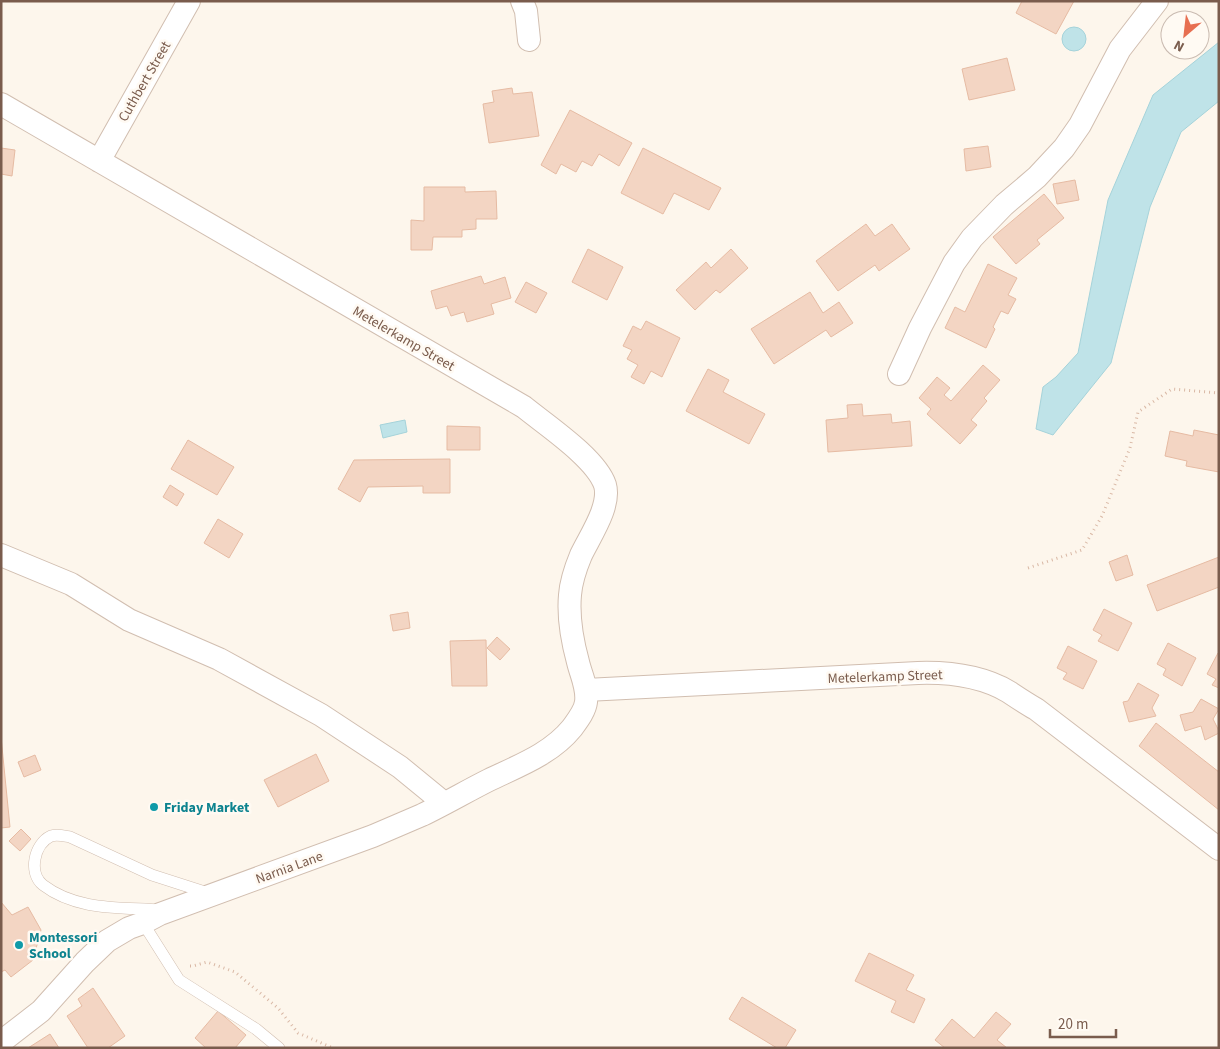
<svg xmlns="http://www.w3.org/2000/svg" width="1220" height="1049" viewBox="0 0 1220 1049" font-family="'Source Sans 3',sans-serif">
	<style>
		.water { fill: #bfe3e8; stroke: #a5d3da }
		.building { fill: #f3d5c3; stroke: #e6bba3 }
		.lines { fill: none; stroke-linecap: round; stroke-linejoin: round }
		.lane-casing { stroke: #d1beb0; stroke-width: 12 }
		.street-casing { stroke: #d1beb0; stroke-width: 24 }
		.path { stroke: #d9b8a5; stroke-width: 3; stroke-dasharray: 1 4; stroke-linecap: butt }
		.lane { stroke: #fff; stroke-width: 11 }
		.street { stroke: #fff; stroke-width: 22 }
		.culture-dot { fill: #0f9aa8; stroke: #fffaf3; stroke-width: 2 }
		.labels { text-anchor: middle; stroke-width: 5; stroke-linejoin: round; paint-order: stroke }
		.street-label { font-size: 14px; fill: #7a5c4d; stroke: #fffaf3 }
		.culture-label { font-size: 14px; font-weight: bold; fill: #0d838f; stroke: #fffaf3; text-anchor: start }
	</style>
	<rect width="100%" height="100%" fill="#fdf6ec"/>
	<!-- water -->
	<path class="water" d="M1062 39a12 12 0 1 1 24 0a12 12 0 1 1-24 0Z
		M1219 42V101L1181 132 1150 207 1111 363 1053 435 1036 429 1043 387 1056 377 1078 353 1108 200 1153 95Z
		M405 420 407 432 383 438 380 425Z"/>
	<!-- building -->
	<path class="building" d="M1022 1H1074L1056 34 1016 13Z
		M1007 58 1015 90 969 100 962 69Z
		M512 88 513 94 532 92 539 136 489 143 483 104 494 102 492 91Z
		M570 110 632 143 619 166 599 154 592 166 582 161 576 172 561 164 556 174 541 165Z
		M988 146 991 167 966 171 964 149Z
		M1 148 15 150 12 176 1 174Z
		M643 148 721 188 709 210 674 193 663 214 621 193Z
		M1075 180 1079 200 1057 204 1053 184Z
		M424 187H465V192L496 191 497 219H476V229L462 230V237H433L432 250H411V220L424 221Z
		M1044 194 1064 218 1037 240 1040 244 1016 264 993 237Z
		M866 224 875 236 892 224 910 249 879 271 875 265 838 291 816 261Z
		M588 249 623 267 607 300 572 282Z
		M731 249 748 268 720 293 716 290 695 310 676 290 706 262 711 268Z
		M988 264 1017 278 1008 295 1016 299 1008 314 1001 311 993 327 995 329 986 348 945 328 955 307 965 312Z
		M481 276 484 284 505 277 511 298 491 304 494 314 467 322 464 312 451 316 447 306 436 309 431 291Z
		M526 282 547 293 536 313 515 302Z
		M810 292 823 313 839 302 853 323 831 337 826 330 774 364 751 329Z
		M646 321 680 338 662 377 651 371 644 384 631 377 638 365 627 359 632 350 623 346 633 326 641 330Z
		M983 365 1000 380 984 398 987 401 971 420 977 425 960 444 927 414 931 409 919 398 937 377 950 388 944 395 951 401Z
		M708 369 729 380 723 392 765 414 749 444 686 411Z
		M862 404 863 416 891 414 892 423 910 421 912 446 828 452 826 420 848 418 847 405Z
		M447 426 480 427V450H447Z
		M1194 430 1219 435V472L1186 466 1187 461 1165 456 1170 431 1193 436Z
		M188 440 234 467 217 495 171 469Z
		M450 459V493H423V486L368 487 360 502 338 489 354 460Z
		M170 485 184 494 177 506 163 497Z
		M218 519 243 534 229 558 204 543Z
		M1127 555 1133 575 1116 581 1109 562Z
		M1219 557V587L1157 611 1147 585Z
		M1104 609 1132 623 1118 651 1098 641 1102 635 1093 630Z
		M408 612 410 628 393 631 390 615Z
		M497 637 510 649 500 660 487 648Z
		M486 640 487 686H452L450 641Z
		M1168 643 1196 658 1182 686 1163 675 1166 669 1157 664Z
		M1068 646 1097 661 1083 689 1063 679 1067 673 1057 668Z
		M1218 653H1219V688L1212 685 1216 679 1207 674Z
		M1138 683 1159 695 1152 708 1156 716 1129 722 1123 702 1128 701Z
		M1201 699 1219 709 1213 719 1219 731V733L1205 740 1201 726 1185 731 1180 715 1193 712Z
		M1156 723 1219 772V810L1139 746Z
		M1 737 10 827 1 828Z
		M316 754 329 781 278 807 264 780Z
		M35 755 41 770 24 777 18 762Z
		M21 829 31 839 20 851 9 841Z
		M1 902 12 915 28 907 41 930 33 960 11 977 5 970 1 972Z
		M869 953 914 975 906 990 925 999 914 1023 891 1012 896 1001 855 981Z
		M93 988 125 1036 108 1048H88L67 1016 82 1006 78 999Z
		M742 997 796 1030 785 1048H777L729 1019Z
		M218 1011 246 1035 235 1048H206L195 1038Z
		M996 1012 1011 1024 997 1040 1007 1048H945L935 1040 952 1019 974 1038Z
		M50 1034 59 1048H28Z"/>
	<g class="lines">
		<!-- lane casing -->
		<g class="lane-casing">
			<path id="lane" d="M161 910C121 907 77 911 43 885 28 873 34 844 51 836 57 834 64 836 70 837L152 875 208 893
				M143 923 179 980 256 1029 279 1048"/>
		</g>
		<!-- street casing -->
		<g class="street-casing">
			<path id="street" d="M522 1 526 11 529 40
				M1 104 524 407C546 425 596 458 605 485 611 506 590 536 581 555 576 567 571 581 570 595 568 617 572 640 578 662 581 675 588 688 586 702 585 711 577 721 572 728 551 754 518 766 489 780 467 791 445 804 422 815 406 822 389 829 373 836L160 914 143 923 129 928 107 941 85 962 41 1011 1 1042
				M99 161 189 1
				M899 374 920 328 954 263 972 238 1004 205 1037 177 1064 148 1080 125 1120 49 1157 1
				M1 555 71 584 129 620 219 659 321 715 400 767 444 803
				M586 690 918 673C950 672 982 676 1009 692 1018 698 1027 704 1036 709L1219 849"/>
		</g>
		<!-- path -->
		<path class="path" d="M1028 568 1082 550 1102 516 1130 448 1138 412 1172 389 1219 393
			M190 966H193L207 962 235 972 278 1008 298 1033 333 1048"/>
		<!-- lane -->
		<use href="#lane" class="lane"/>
		<!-- street -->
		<use href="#street" class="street"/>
	</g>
	<!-- markers -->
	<g class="culture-dot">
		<circle cx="154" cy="807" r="5"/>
		<circle cx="19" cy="945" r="5"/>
	</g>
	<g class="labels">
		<!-- street labels -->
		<g class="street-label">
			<text transform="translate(144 81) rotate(-60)" y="5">Cuthbert Street</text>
			<text transform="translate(404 338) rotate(30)" y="5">Metelerkamp Street</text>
			<text transform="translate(885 676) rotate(-2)" y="5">Metelerkamp Street</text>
			<text transform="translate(289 867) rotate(-20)" y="5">Narnia Lane</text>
		</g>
		<!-- culture labels -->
		<g class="culture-label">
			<text x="164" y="812">Friday Market</text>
			<text x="29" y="942">Montessori<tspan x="29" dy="16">School</tspan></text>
		</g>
	</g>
	<!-- border -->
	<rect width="1220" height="1049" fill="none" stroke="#7a5c4d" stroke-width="5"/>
	<!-- north arrow -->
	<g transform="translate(1185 35) rotate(208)"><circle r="24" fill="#fffaf3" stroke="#cabbb1"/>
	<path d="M0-4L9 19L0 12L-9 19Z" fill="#e76f51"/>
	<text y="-8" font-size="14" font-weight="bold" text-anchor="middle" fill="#7a5c4d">N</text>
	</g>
	<!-- scale -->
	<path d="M1050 1029v8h66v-8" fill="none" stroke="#7a5c4d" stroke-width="2.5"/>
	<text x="1058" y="1029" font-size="15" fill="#7a5c4d" stroke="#fffaf3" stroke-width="4" paint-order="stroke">20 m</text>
</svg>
